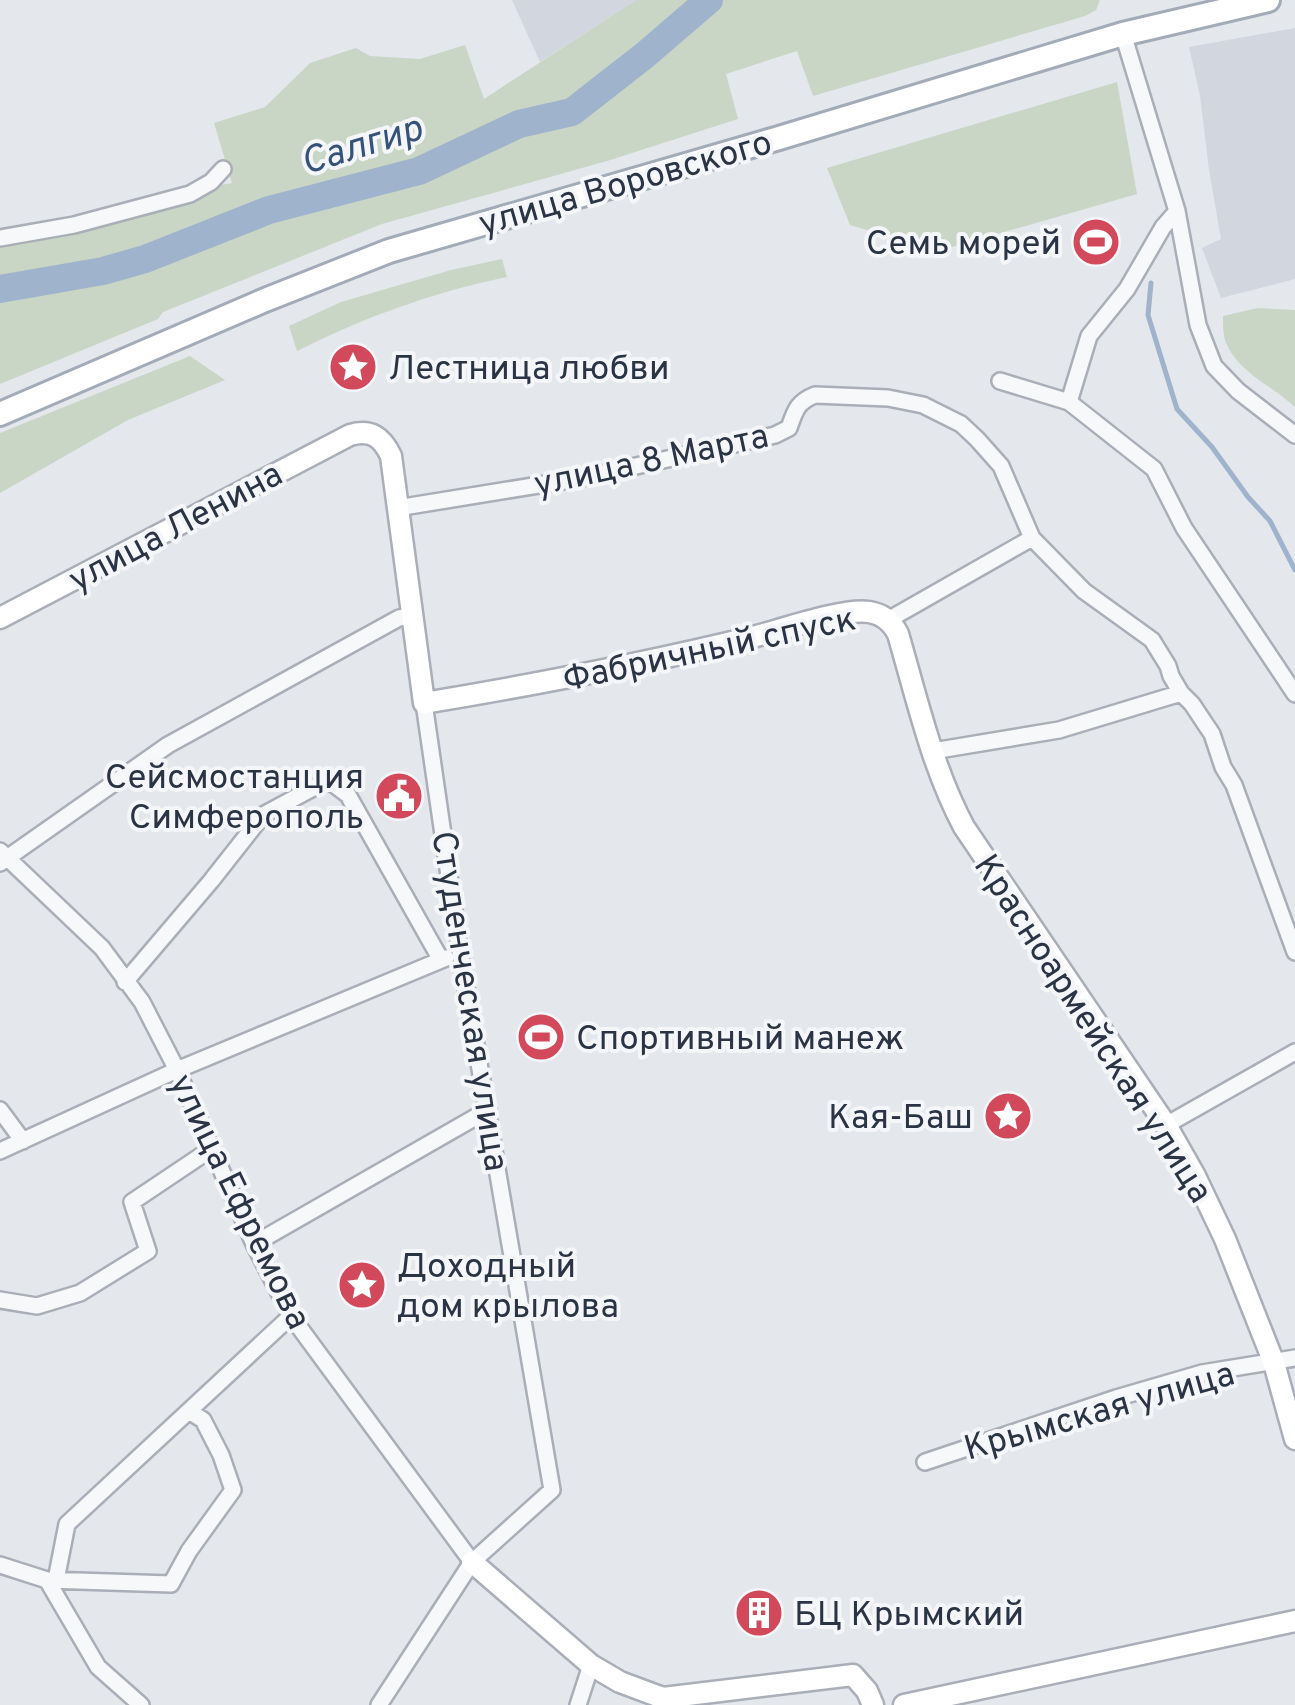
<svg xmlns="http://www.w3.org/2000/svg" width="1295" height="1705" viewBox="0 0 1295 1705" font-family="Overpass,sans-serif">
	<style>
		.built { fill: #d2d6de }
		.green { fill: #c9d6c5 }
		.lines { fill: none; stroke-linecap: round; stroke-linejoin: round }
		.stream { stroke: #9fb4cc; stroke-width: 5 }
		.river { stroke: #9fb4cc; stroke-width: 28 }
		.street-casing { stroke: #a9aeb7; stroke-width: 20 }
		.secondary-casing { stroke: #a9aeb7; stroke-width: 25 }
		.primary-casing { stroke: #a3abb8; stroke-width: 28 }
		.street { stroke: #f7f8fa; stroke-width: 15 }
		.secondary { stroke: #fff; stroke-width: 20 }
		.primary { stroke: #fff; stroke-width: 22 }
		.labels { text-anchor: middle; stroke-width: 8; stroke-linejoin: round; paint-order: stroke }
		.street-label { font-size: 35px; fill: #2b3445; stroke: #f4f6f9 }
		.poi-label { font-size: 35px; fill: #2b3445; stroke: #f4f6f9; text-anchor: start }
		.water-label { font-size: 38px; font-style: italic; fill: #34527a; stroke: #f4f6f9 }
	</style>
	<rect width="100%" height="100%" fill="#e4e7ec"/>
	<!-- built -->
	<path class="built" d="M512 0H636L540 62Z
		M1295 28V279L1221 298 1202 248 1221 239 1209 170 1200 96 1189 47Z"/>
	<!-- green -->
	<path class="green" d="M636 0H1100L1096 10 1085 16 813 96 797 51 726 74 738 119 607 161 382 224 163 312 158 319 0 384V245L140 215 197 198 215 186 232 183 214 123 265 107 310 63 356 48 370 56 420 59 465 45 484 99Z
		M1117 82 1137 194 938 251 850 225 827 168Z
		M502 259 507 277C434 292 364 317 297 351L289 326 341 302 451 270Z
		M1258 308 1295 310V407C1272 385 1237 373 1225 340 1223 333 1223 323 1223 316Z
		M190 356 225 380 128 420 0 493V433Z"/>
	<g class="lines">
		<!-- stream -->
		<path class="stream" d="M1151 283 1148 315 1177 409 1212 447 1248 497 1270 521 1295 570"/>
		<!-- river -->
		<path class="river" d="M0 289 103 271 145 259 269 210 419 171 519 124 572 112 645 55 709 0"/>
		<!-- street casing -->
		<g class="street-casing">
			<path id="street" d="M1123 34 1177 211 1198 325 1214 366 1238 391 1295 435
				M0 238 74 225 190 194 211 182 223 169
				M1000 381 1069 402 1154 469 1184 528 1295 694
				M1069 402 1089 336 1127 289 1163 227 1177 211
				M397 508 582 478 775 435 789 428C795 411 797 402 815 395L888 398 923 405 961 424 977 439 1001 466 1032 538 1084 591 1152 640 1168 666 1171 676 1181 693 1192 704 1212 734 1223 767 1234 785 1295 952
				M888 620 1032 538
				M933 751 1059 730 1181 693
				M0 851 102 948 142 1002 177 1070 254 1244 291 1316 472 1562
				M0 863 168 745 399 618 411 616
				M125 982 211 881 263 815 328 780 348 795 441 960
				M0 1110 23 1141
				M1166 1125 1295 1052
				M0 1151 177 1070 446 958
				M254 1244 488 1110
				M0 1300 37 1306 80 1293 148 1251 132 1202 211 1149
				M925 1462 1116 1398 1202 1373 1295 1358
				M0 1565 47 1580 171 1584 189 1551 233 1490 221 1455 203 1420 189 1411
				M47 1580 98 1667 141 1705
				M56 1580 67 1524 291 1316
				M379 1705 472 1562 552 1490 460 952 424 703
				M578 1705 591 1665"/>
		</g>
		<!-- secondary casing -->
		<g class="secondary-casing">
			<path id="secondary" d="M0 618 350 435C371 429 382 437 391 456L424 703C533 685 641 664 749 638 778 631 842 608 869 612 883 614 892 622 898 634 917 699 932 767 964 827L1166 1125 1195 1176 1225 1239 1274 1363 1295 1439
				M472 1562 591 1665 620 1682 663 1698 853 1675 867 1691 873 1705
				M904 1705 1295 1621"/>
		</g>
		<!-- primary casing -->
		<g class="primary-casing">
			<path id="primary" d="M0 414 265 300 389 251 779 138 1123 34 1268 0"/>
		</g>
		<!-- street -->
		<use href="#street" class="street"/>
		<!-- secondary -->
		<use href="#secondary" class="secondary"/>
		<!-- primary -->
		<use href="#primary" class="primary"/>
	</g>
	<!-- icons -->
	<defs>
		<g id="stadium-disc" transform="scale(2.5)"><circle r="9.5" fill="#d1495b" stroke="#f4f6f9"/><path d="M0-5a6.5 5 0 1 0 0 10a6.5 5 0 1 0 0-10ZM-3.5-1.8h7v3.6h-7Z" fill="#fff"/></g>
		<g id="sight-disc" transform="scale(2.5)"><circle r="9.5" fill="#d1495b" stroke="#f4f6f9"/><path d="M0-6L1.8-2.2L6-1.7L2.9 1.2L3.7 5.4L0 3.3L-3.7 5.4L-2.9 1.2L-6-1.7L-1.8-2.2Z" fill="#fff"/></g>
		<g id="civic-disc" transform="scale(2.5)"><circle r="9.5" fill="#d1495b" stroke="#f4f6f9"/><path d="M-.6-6.5H3V-4.5H.6V-3L4-1V1h2V6H-6V1h2V-1L-.6-3ZM-1.2 2.5V6h2.4V2.5Z" fill="#fff"/></g>
		<g id="building-disc" transform="scale(2.5)"><circle r="9.5" fill="#d1495b" stroke="#f4f6f9"/><path d="M-4-6H4V6H1V3H-1V6H-4ZM-2.5-4.3h1.7v1.8h-1.7ZM.8-4.3h1.7v1.8H.8ZM-2.5-1h1.7V.8h-1.7ZM.8-1h1.7V.8H.8Z" fill="#fff"/></g>
	</defs>
	<g fill-rule="evenodd">
		<use href="#stadium-disc" x="1096" y="242"/>
		<use href="#sight-disc" x="353" y="367"/>
		<use href="#civic-disc" x="399" y="796"/>
		<use href="#stadium-disc" x="541" y="1037"/>
		<use href="#sight-disc" x="1008" y="1116"/>
		<use href="#sight-disc" x="362" y="1285"/>
		<use href="#building-disc" x="759" y="1613"/>
	</g>
	<g class="labels">
		<!-- street labels -->
		<g class="street-label">
			<text transform="translate(625 182) rotate(-16)" y="12">улица Воровского</text>
			<text transform="translate(651 459) rotate(-12)" y="12">улица 8 Марта</text>
			<text transform="translate(175 526) rotate(-28)" y="12">улица Ленина</text>
			<text transform="translate(709 648) rotate(-12)" y="12">Фабричный спуск</text>
			<text transform="translate(471 1001) rotate(81)" y="12">Студенческая улица</text>
			<text transform="translate(1094 1028) rotate(57)" y="12">Красноармейская улица</text>
			<text transform="translate(241 1201) rotate(64)" y="12">улица Ефремова</text>
			<text transform="translate(1099 1410) rotate(-16)" y="12">Крымская улица</text>
		</g>
		<!-- poi labels -->
		<g class="poi-label">
			<text x="1061" y="254" text-anchor="end">Семь морей</text>
			<text x="388" y="379">Лестница любви</text>
			<text x="364" y="788" text-anchor="end">Сейсмостанция<tspan x="364" dy="40">Симферополь</tspan></text>
			<text x="576" y="1049">Спортивный манеж</text>
			<text x="973" y="1128" text-anchor="end">Кая-Баш</text>
			<text x="397" y="1277">Доходный<tspan x="397" dy="40">дом крылова</tspan></text>
			<text x="794" y="1625">БЦ Крымский</text>
		</g>
		<!-- water labels -->
		<g class="water-label">
			<text transform="translate(361 144) rotate(-17)" y="13">Салгир</text>
		</g>
	</g>
</svg>
